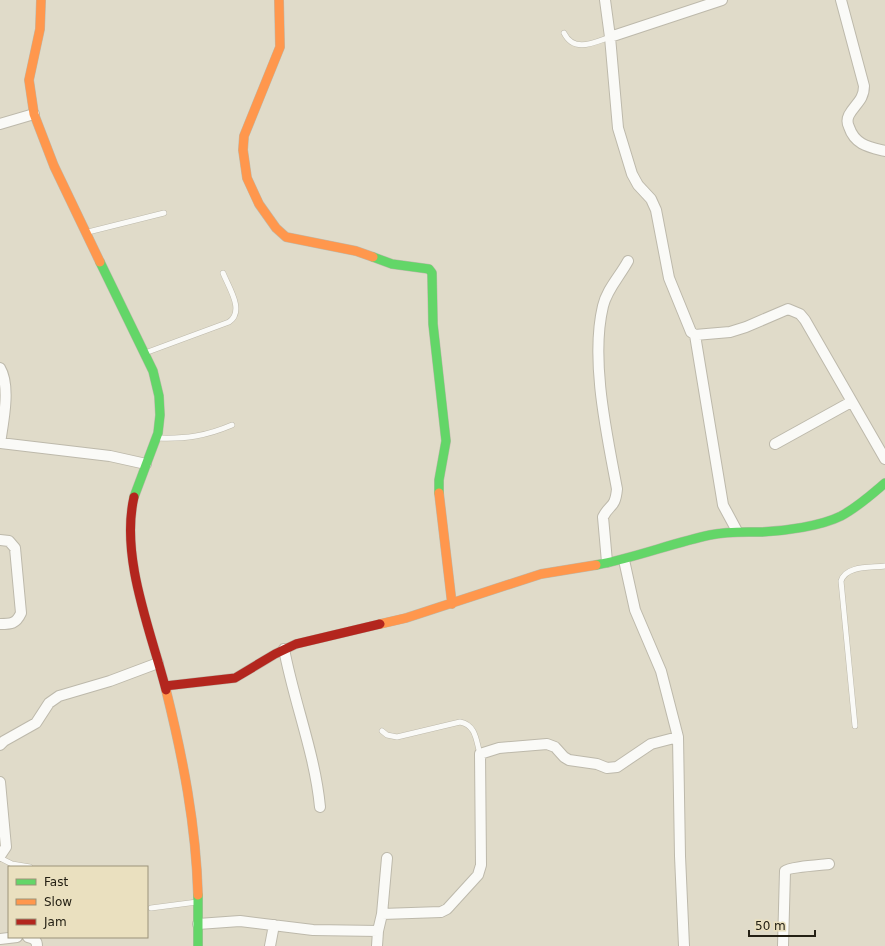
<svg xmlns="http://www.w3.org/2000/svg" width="885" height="946" viewBox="0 0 885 946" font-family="'DejaVu Sans',sans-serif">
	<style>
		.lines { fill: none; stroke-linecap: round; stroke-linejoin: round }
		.lane-casing { stroke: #bdb9ab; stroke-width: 6 }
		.street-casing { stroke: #bdb9ab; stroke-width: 12 }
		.fast-casing { stroke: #bdb9ab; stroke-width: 10 }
		.slow-casing { stroke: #bdb9ab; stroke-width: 10 }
		.jam-casing { stroke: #bdb9ab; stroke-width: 10 }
		.lane { stroke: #fafaf7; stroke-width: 5 }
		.street { stroke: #fafaf7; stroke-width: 10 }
		.fast { stroke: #63d668; stroke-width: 9 }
		.slow { stroke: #ff974d; stroke-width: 9 }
		.jam { stroke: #b3261e; stroke-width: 9 }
	</style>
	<rect width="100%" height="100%" fill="#e0dbc9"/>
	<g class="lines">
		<!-- lane casing -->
		<g class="lane-casing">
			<path id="lane" d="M564 33C574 53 593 43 610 37
				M88 232 164 213
				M145 353 229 322C245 311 229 288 223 273
				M158 438C186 439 206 436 232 425
				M855 726 841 581C846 565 871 568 885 566
				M382 731 387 735 397 737 460 722C476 725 476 740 480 754
				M0 858 12 864 30 867
				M151 908 197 902"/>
		</g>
		<!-- street casing -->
		<g class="street-casing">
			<path id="street" d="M605 0 610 37 722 0
				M841 0 864 86C864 100 855 104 849 115 847 119 847 123 849 127 855 145 869 147 885 151
				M610 37 618 128 632 174 638 185 651 199 656 210 669 278 691 332 695 335 730 332 746 327 788 309 800 314 805 320 885 459
				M0 124 34 114
				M695 335 723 505 737 531
				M0 368C11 386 3 423 0 443
				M0 443 110 456 146 464
				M775 444 851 402
				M0 540 9 541 15 548 21 613C16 624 11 624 0 624
				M624 560 635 610 661 671 678 737 680 856 684 946
				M607 562 603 517C610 503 615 509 617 489 607 435 590 360 603 306 607 289 620 276 628 261
				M284 649C294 702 315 754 320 807
				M0 745 4 741 36 723 49 703 59 696 110 681 158 663
				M0 782 6 847 0 856
				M382 914 441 912 447 909 478 875 481 865 480 754 499 748 547 744 555 747 564 757 569 760 597 764 607 768 617 767 651 744 678 737
				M198 924 240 921 313 930 378 931 382 914 387 858
				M28 937C33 938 37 940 37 946
				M0 939 17 937
				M270 946 274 925
				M377 946 378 931
				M783 946 785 871C789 867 821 865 829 864"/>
		</g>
		<!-- fast casing -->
		<g class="fast-casing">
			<path id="fast" d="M373 257 392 264 429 269 432 273 433 324 446 441 439 480V493
				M100 262 153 371 159 396 160 415 158 433 134 497
				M596 565C635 558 672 543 710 535 728 531 744 532 762 532 785 531 821 526 841 516 858 507 871 495 885 483
				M198 946V895"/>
		</g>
		<!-- slow casing -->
		<g class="slow-casing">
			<path id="slow" d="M41 0 40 29 29 80 34 114 54 166 100 262
				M279 0 280 47 244 136 243 150 247 178 259 204 276 228 286 237 356 251 373 257
				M439 493 452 604
				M380 624 406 618 541 574 596 565
				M166 690C183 758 196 825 198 895"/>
		</g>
		<!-- jam casing -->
		<g class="jam-casing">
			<path id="jam" d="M134 497C120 558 151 631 166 690
				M165 686 235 678 275 654 296 644 380 624"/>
		</g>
		<!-- lane -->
		<use href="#lane" class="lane"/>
		<!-- street -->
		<use href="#street" class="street"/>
		<!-- fast -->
		<use href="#fast" class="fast"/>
		<!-- slow -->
		<use href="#slow" class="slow"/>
		<!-- jam -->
		<use href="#jam" class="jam"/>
	</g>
	<!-- legend -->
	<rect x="8" y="866" width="140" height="72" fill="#eae0bf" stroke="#9b937b"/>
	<rect x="16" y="879" width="20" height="6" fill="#63d668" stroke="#9b937b"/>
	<text x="44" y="886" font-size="12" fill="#242014">Fast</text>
	<rect x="16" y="899" width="20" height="6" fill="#ff974d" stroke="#9b937b"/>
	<text x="44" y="906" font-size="12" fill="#242014">Slow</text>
	<rect x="16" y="919" width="20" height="6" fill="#b3261e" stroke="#9b937b"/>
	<text x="44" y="926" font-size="12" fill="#242014">Jam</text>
	<!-- scale -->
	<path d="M749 930v6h66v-6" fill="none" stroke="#242014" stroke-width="2"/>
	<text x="755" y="930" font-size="12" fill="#242014" stroke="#eae0bf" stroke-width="3" paint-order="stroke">50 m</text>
</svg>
